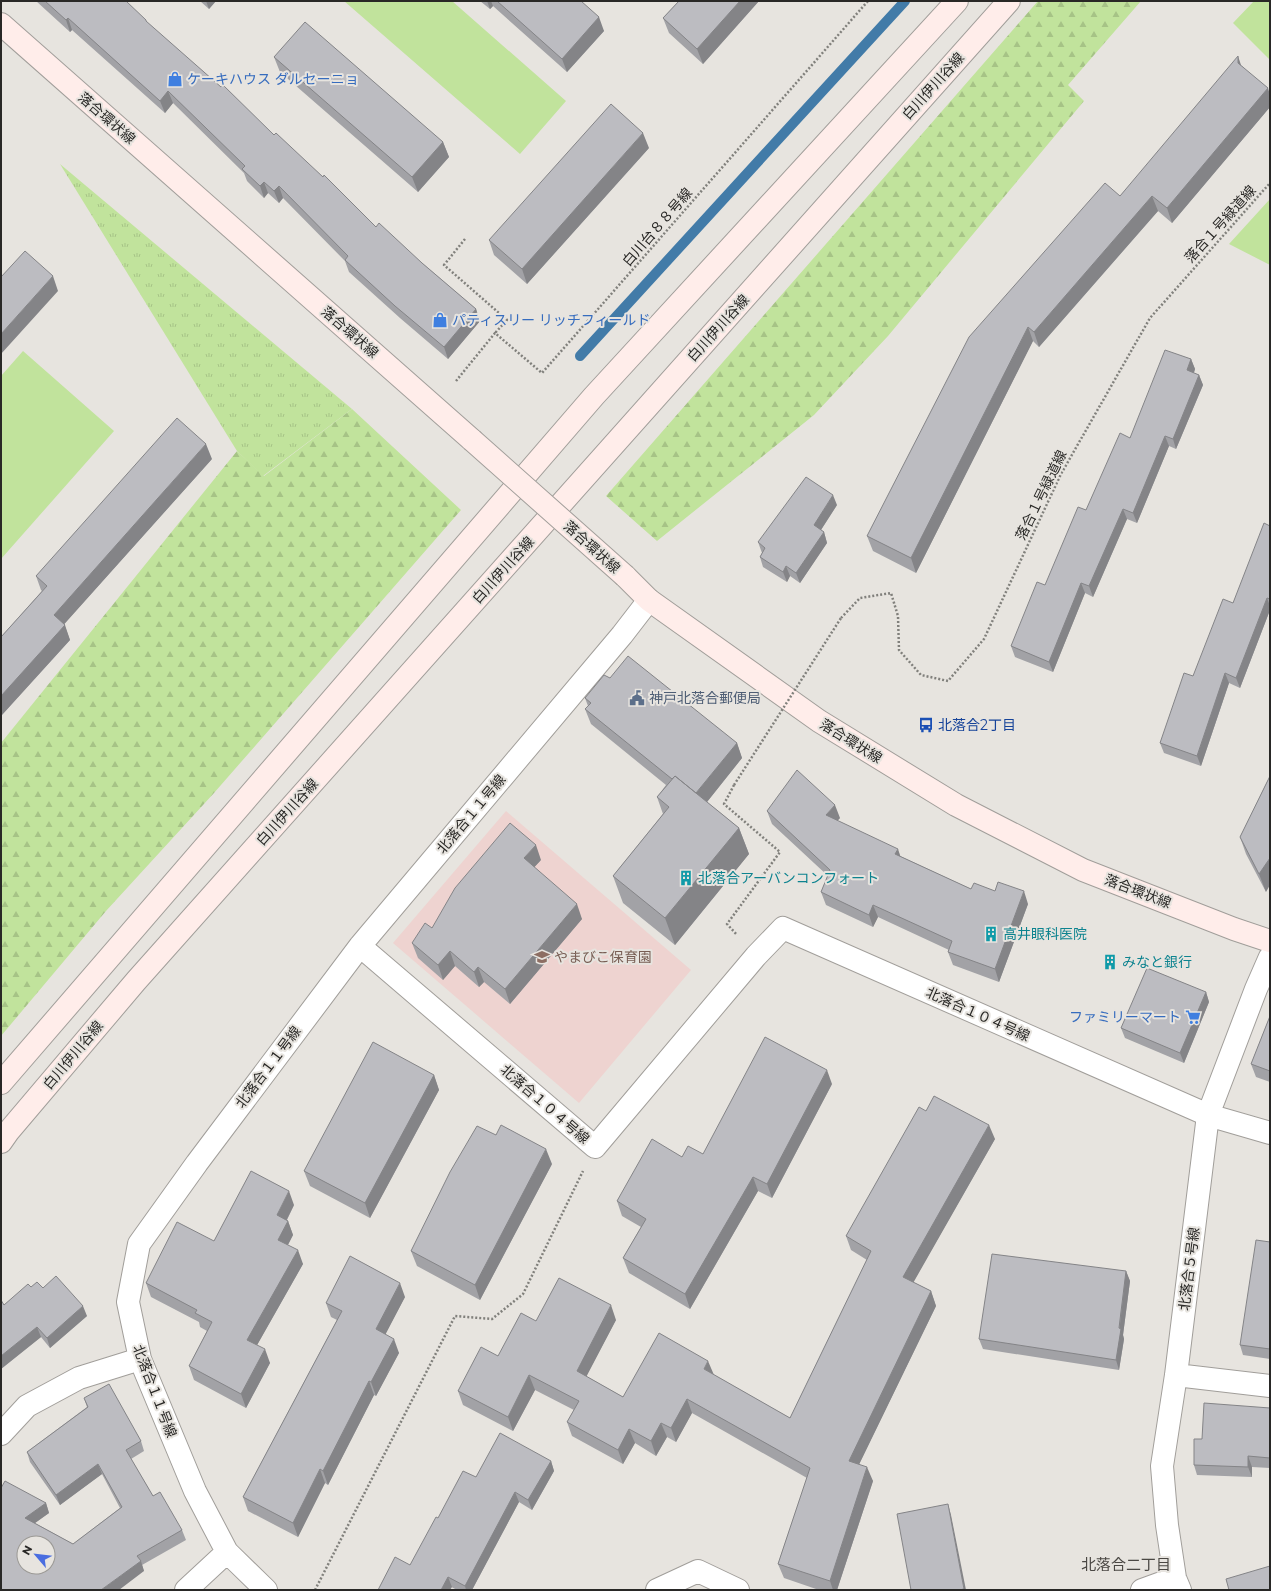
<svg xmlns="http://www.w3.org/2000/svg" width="1271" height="1591" viewBox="0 0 1271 1591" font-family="Montserrat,'Noto Sans JP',sans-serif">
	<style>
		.education { fill: #eed3d0 }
		.grass { fill: url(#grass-tufts) }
		.forest { fill: url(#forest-firs) }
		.park { fill: #c1e39c }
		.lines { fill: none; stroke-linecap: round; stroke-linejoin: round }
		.stream { stroke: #427ba8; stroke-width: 10 }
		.street-casing { stroke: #a19e9a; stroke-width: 24 }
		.secondary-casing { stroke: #a19e9a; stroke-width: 24 }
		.path { stroke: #81807c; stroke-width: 2.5; stroke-dasharray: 2 2; stroke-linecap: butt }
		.street { stroke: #fff; stroke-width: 22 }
		.secondary { stroke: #ffedea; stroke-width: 22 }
		.secondary-bridge-casing { stroke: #a19e9a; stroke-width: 24; stroke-linecap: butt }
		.path-bridge { stroke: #81807c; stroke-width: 2.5; stroke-dasharray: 2 2; stroke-linecap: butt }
		.secondary-bridge { stroke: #ffedea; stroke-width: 22 }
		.wall { fill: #a2a2a6 }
		.shaded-wall { fill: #848487 }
		.building { fill: #bcbcc1; stroke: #848487; fill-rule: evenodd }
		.labels { text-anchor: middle; stroke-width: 4; stroke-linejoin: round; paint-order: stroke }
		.shop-label { font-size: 14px; fill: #366cbe; stroke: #e7e4df; text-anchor: start }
		.street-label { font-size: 14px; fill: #292826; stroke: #e7e4df }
		.service-label { font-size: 14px; fill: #4e5e75; stroke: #e7e4df; text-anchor: start }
		.transit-label { font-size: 14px; fill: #164399; stroke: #e7e4df; text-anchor: start }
		.culture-label { font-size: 14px; fill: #0d838f; stroke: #e7e4df; text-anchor: start }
		.education-label { font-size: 14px; fill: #785e54; stroke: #e7e4df; text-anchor: start }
		.neighbourhood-label { font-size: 15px; fill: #4b4844; stroke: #e7e4df }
	</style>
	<defs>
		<pattern id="grass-tufts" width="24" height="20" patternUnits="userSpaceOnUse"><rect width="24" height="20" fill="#c1e39c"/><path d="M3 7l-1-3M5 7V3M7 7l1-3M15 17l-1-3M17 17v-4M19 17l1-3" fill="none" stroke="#a6c386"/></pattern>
		<pattern id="forest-firs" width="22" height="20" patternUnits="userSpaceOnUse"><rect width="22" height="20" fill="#c1e39c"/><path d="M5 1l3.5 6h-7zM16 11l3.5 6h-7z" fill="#a6c386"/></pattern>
	</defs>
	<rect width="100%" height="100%" fill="#e7e4df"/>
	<!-- education -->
	<path class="education" d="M506 811 691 970 579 1103 393 943Z"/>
	<!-- grass -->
	<path class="grass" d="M60 164 352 409 263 476 237 451Z"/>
	<!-- forest -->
	<path class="forest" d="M1038 1H1141L1068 85 1084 101 888 336 814 415 657 541 606 496Z
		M352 409 461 510 214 793 106 911 1 1036V743L237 451 264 476Z"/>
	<!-- park -->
	<path class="park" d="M344 1H452L566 101 520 154Z
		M1254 1H1270V60L1233 23Z
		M1270 199V265L1229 244Z
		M23 351 114 431 1 559V376Z"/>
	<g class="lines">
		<!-- stream -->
		<path class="stream" d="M580 356 905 1"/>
		<!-- street casing -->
		<g class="street-casing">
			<path id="street" d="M360 946 595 1147 756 956 783 928 1208 1115 1270 1133
				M1176 1375 1270 1386
				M1 1434 27 1406 79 1378 140 1359
				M186 1590 227 1552
				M266 1590 227 1552 195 1491 140 1359 128 1302 139 1244 197 1163 360 946 622 635 649 600
				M657 1590 698 1571 738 1590
				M1142 1590 1175 1578
				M1180 1590 1175 1578 1167 1525 1162 1466 1176 1375 1208 1115 1256 989 1270 957"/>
		</g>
		<!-- secondary casing -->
		<g class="secondary-casing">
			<path id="secondary" d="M1 24 472 440
				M625 576 649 600 819 721 956 805 1083 870 1234 929 1270 941
				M1 1083 594 396 957 1
				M1 1142 8 1132 136 981 1009 1"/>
		</g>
		<!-- path -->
		<path class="path" d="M465 239 444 265 507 320 495 333
			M456 381 495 333 542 373 868 1
			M841 618 860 598 891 593 898 616 899 650 921 675 948 681 984 639 1061 474 1150 318 1270 183
			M734 785 724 804 780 852 727 924 737 935
			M315 1590 455 1316 492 1319 523 1294 583 1171"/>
		<!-- street -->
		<use href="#street" class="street"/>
		<!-- secondary -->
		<use href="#secondary" class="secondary"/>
		<!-- secondary-bridge casing -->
		<g class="secondary-bridge-casing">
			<path id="secondary-bridge" d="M472 440 625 576"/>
		</g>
		<!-- path-bridge -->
		<path class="path-bridge" d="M734 785 841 618"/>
		<!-- secondary-bridge -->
		<use href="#secondary-bridge" class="secondary-bridge"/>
	</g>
	<!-- wall -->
	<path class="wall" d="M36 1H126L147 23 274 135 376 227 422 263 476 309 480 321 448 359 400 318 349 272 345 261 283 198 279 203 268 193 264 198 247 181 244 173 173 103 165 113 72 30 70 32Z
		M200 1H216L209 9Z
		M480 1H581L604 31 567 72 493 6 490 9Z
		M679 1H759L703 64 669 33 663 18Z
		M274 57 443 142 449 157 418 192 280 72Z
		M1242 66 1270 95V107L1172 223 1158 211 1039 347 1033 341 916 573 873 551 867 536 1120 196Z
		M649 148 527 284 494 255 489 240Z
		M1191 359 1195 369 1194 373 1199 375 1203 385 1176 449 1169 446 1137 523 1127 519 1093 597 1085 593 1053 672 1015 657 1011 646 1045 585 1130 438Z
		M212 459 64 624 70 640 1 716V637L42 591 41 590 36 576Z
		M837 505 821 530 824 532 827 543 800 583 790 576 787 582 763 567 760 557 762 553 758 542Z
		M1270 526V610L1240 688 1229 683 1201 766 1164 753 1160 743 1193 676 1233 603Z
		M610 678 737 743 742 758 707 802 739 828 749 854 675 945 623 903 613 876 663 814 657 797 666 785 591 724 585 709 588 706 585 698Z
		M1270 776 1266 892 1246 854 1240 837Z
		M767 811 840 818 837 821 900 856 971 889 1028 904 999 982 953 965 948 952 949 950 878 917 873 927 826 905 821 892 828 876 772 824Z
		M541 860 534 867 582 919 510 1004 484 982 479 987 455 966 443 980 418 958 412 943 432 928Z
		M1206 992 1209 1002 1184 1063 1125 1038 1121 1028Z
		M1270 1016V1082L1256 1077 1251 1064Z
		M434 1075 439 1090 370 1218 310 1186 304 1171Z
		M832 1084 772 1198 758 1191 690 1309 629 1273 623 1258 641 1227 622 1216 617 1201 682 1157 703 1154Z
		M926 1111 995 1139 913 1282 931 1291 936 1306 859 1464 873 1481 837 1590H819L784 1578 778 1564 807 1478 692 1413 676 1442 667 1437 656 1456 635 1443 623 1464 572 1436 567 1422 574 1410 535 1390 513 1431 463 1405 458 1391 498 1356 536 1321 616 1320 586 1376 623 1397 714 1375 790 1418 867 1260 851 1250 846 1236Z
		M552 1164 480 1300 417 1266 411 1251Z
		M294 1205 287 1220 288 1221 293 1235 288 1245 303 1264 257 1345 270 1363 246 1408 194 1380 189 1366 207 1331 200 1327 199 1322 151 1297 146 1283 214 1241Z
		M1270 1242V1359L1243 1355 1240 1345Z
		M1126 1271 1130 1281 1123 1335 1124 1339 1119 1370 983 1349 979 1339Z
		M31 1287 43 1288 87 1316 50 1348 41 1337 1 1369V1300L4 1305Z
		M405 1297 385 1334 399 1353 376 1396 374 1395 328 1485 325 1483 298 1537 248 1511 243 1497 337 1320 331 1317 326 1303Z
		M84 1398 141 1441 144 1451 131 1459 153 1496 182 1530 186 1540 142 1565 144 1571 1 1590V1488L46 1503 49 1513 35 1523 73 1544 120 1508 102 1474 60 1505 30 1462 27 1452 87 1407Z
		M1270 1408V1468L1252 1467V1477L1197 1475 1194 1465 1202 1439Z
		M551 1461 554 1471 532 1510 519 1502 472 1590H457L410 1565 476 1477Z"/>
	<!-- shaded-wall -->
	<path class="shaded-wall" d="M206 1H216L209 9Z
		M487 1H491L493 6 490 9Z
		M740 1H759L703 64 697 49Z
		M599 17 604 31 567 72 562 59Z
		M68 18 72 30 70 32 66 20Z
		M1238 56 1243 71 1238 63Z
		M1268 88 1270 95V107L1172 223 1167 208Z
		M168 91 173 103 165 113 160 101Z
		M643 133 649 148 527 284 522 269Z
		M443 142 449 157 418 192 412 177Z
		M264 182 268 193 264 198 260 186Z
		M279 186 283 198 279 203 274 191Z
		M1152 196 1158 211 1039 347 1034 332Z
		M53 276 58 291 1 354V334Z
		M476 309 480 321 448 359 444 347Z
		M1028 327 1033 341 916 573 911 558Z
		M1191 359 1195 369 1191 381 1187 370Z
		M1199 375 1203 385 1176 449 1173 439Z
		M1165 436 1169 446 1137 523 1133 513Z
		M206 444 212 459 59 630 54 615Z
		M833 495 837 505 817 536 814 525Z
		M1123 509 1127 519 1093 597 1089 586Z
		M824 532 827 543 800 583 796 573Z
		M786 566 790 576 787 582 783 572Z
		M1081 583 1085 593 1053 672 1049 662Z
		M1267 598 1270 606V610L1240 688 1236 678Z
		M65 625 70 640 1 716V696Z
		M1225 673 1229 683 1201 766 1197 756Z
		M737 743 742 758 699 812 693 797Z
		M835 805 840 818 830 828 826 815Z
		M739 828 749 854 675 945 665 918Z
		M536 845 541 860 529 873 524 858Z
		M898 849 902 861 895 854Z
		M1270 858V885L1266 892 1259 874Z
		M1024 891 1028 904 999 982 995 969Z
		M577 904 582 919 510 1004 505 989Z
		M873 905 878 917 873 927 869 915Z
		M450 951 455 966 443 980 438 965Z
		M478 967 484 982 479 987 474 972Z
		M1206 992 1209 1002 1184 1063 1180 1053Z
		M827 1070 832 1084 772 1198 767 1184Z
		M434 1075 439 1090 370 1218 365 1203Z
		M989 1125 995 1139 908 1292 903 1277Z
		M546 1149 552 1164 480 1300 475 1285Z
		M753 1177 758 1191 690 1309 685 1294Z
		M289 1191 294 1205 282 1229 277 1215Z
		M288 1221 293 1235 283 1254 278 1240Z
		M298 1250 303 1264 252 1354 247 1340Z
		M1126 1271 1130 1281 1123 1335 1124 1339 1119 1370 1116 1360Z
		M400 1283 405 1297 381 1343 376 1329Z
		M931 1291 936 1306 854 1475 849 1461Z
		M611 1305 616 1320 582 1385 577 1371Z
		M83 1306 87 1316 50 1348 47 1338Z
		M37 1327 41 1337 1 1369V1356Z
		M394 1339 399 1353 376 1396 371 1382Z
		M265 1349 270 1363 246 1408 241 1394Z
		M708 1361 714 1375 704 1369Z
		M529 1375 535 1390 513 1431 508 1417Z
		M369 1381 374 1395 328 1485 323 1471Z
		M687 1399 692 1413 676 1442 671 1428Z
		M661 1423 667 1437 656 1456 651 1441Z
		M629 1429 635 1443 623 1464 618 1450Z
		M1248 1456 1252 1467V1477L1248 1467Z
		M551 1461 554 1471 532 1510 528 1500Z
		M98 1464 102 1474 60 1505 56 1495Z
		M867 1467 873 1481 837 1590H833L830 1581Z
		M320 1469 325 1483 298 1537 293 1523Z
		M515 1492 519 1502 472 1590H466L465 1586Z
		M46 1503 49 1513 28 1528 25 1518Z
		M948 1504 951 1515 966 1590H964V1589Z
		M141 1561 144 1571 119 1590H101Z
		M448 1577 452 1587 450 1590H441Z"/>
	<!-- building -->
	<path class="building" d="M45 1H126L146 20V21L221 87 223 85 274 135 276 133 323 177 324 175 376 227 379 223 422 263 476 309 444 347 395 306 345 260 348 256 279 186 274 191 264 182 260 186 242 169 245 166 168 91 160 101 68 18 66 20Z
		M497 1H581L599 17 562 59Z
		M679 1H740L697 49 663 18Z
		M305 22 443 142 412 177 274 57Z
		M1238 56V63L1268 88 1167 208 1152 196 1034 332 1028 327 911 558 867 536 969 337 1105 183 1120 196Z
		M611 104 643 133 522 269 489 240Z
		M25 251 53 276 1 334V277Z
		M1165 350 1191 359 1187 370 1199 375 1173 439 1165 436 1133 513 1123 509 1089 586 1081 583 1049 662 1011 646 1037 582 1045 585 1078 507 1086 510 1120 433 1130 438Z
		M177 418 206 444 54 615 65 625 1 696V637L47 586 36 576Z
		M806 477 833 495 814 525 824 532 796 573 786 566 783 572 760 557 765 548 758 542Z
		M1264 523 1270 526V599L1267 598 1236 678 1225 673 1197 756 1160 743 1184 673 1193 676 1223 599 1233 603Z
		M628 656 737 743 696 793 675 776 672 779 585 709 591 703 585 698 604 675 610 678Z
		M797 770 835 805 826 815 898 849 895 854 971 889 974 883 995 891 998 882 1024 891 995 969 948 952 952 941 873 905 869 915 821 892 830 870 767 811Z
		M675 776 739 828 665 918 613 876 669 807 657 797Z
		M1270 776V858L1259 874 1240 837Z
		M510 823 536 845 524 858 577 904 505 989 478 967 474 972 450 951 438 965 412 943 425 923 432 928 455 888Z
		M1147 968 1206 992 1180 1053 1121 1028Z
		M1270 1016V1071L1251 1064Z
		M765 1037 827 1070 767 1184 753 1177 685 1294 623 1258 646 1219 617 1201 652 1139 682 1157 688 1146 703 1154Z
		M373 1042 434 1075 365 1203 304 1171Z
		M934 1096 989 1125 903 1277 931 1291 849 1461 867 1467 830 1581 778 1564 810 1468 687 1399 671 1428 661 1423 651 1441 629 1429 618 1450 567 1422 579 1401 529 1375 508 1417 458 1391 481 1347 498 1356 521 1313 536 1321 559 1278 611 1305 577 1371 623 1397 659 1333 708 1361 704 1369 790 1418 871 1251 846 1236 919 1107 926 1111Z
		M501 1125 546 1149 475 1285 411 1251 450 1172 477 1126 496 1135Z
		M251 1171 289 1191 277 1215 288 1221 278 1240 298 1250 247 1340 265 1349 241 1394 189 1366 212 1322 195 1313 197 1310 146 1283 177 1222 214 1241Z
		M1256 1240 1270 1242V1349L1240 1345Z
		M992 1254 1126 1271 1119 1328 1121 1329 1116 1360 979 1339Z
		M350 1256 400 1283 376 1329 394 1339 371 1382 369 1381 323 1471 320 1469 293 1523 243 1497 342 1311 326 1303Z
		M56 1276 83 1306 47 1338 37 1327 1 1356V1300L4 1305 28 1284 31 1287 37 1282 43 1288Z
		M109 1384 141 1441 126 1450 153 1496 160 1492 182 1530 137 1556 141 1561 101 1590H1V1488L5 1481 46 1503 25 1518 73 1544 122 1507 98 1464 56 1495 27 1452 88 1407 84 1398ZM24 1543H48V1567H24Z
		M1204 1403 1270 1408V1458L1248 1456V1467L1194 1465V1439H1202Z
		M500 1433 551 1461 528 1500 515 1492 465 1586 448 1577 441 1590H378L395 1557 410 1565 436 1517 438 1518 463 1471 476 1477Z
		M948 1504 964 1589 959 1590H911L897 1514Z
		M1270 1566V1590H1229L1226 1579Z"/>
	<!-- icons -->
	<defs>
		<g id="shop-bare" transform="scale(1.2)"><path d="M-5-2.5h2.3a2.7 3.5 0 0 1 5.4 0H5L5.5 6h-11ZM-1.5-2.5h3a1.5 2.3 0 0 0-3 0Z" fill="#3f7fe0" stroke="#e7e4df" stroke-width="2.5" paint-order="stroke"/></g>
		<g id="civic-bare" transform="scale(1.2)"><path d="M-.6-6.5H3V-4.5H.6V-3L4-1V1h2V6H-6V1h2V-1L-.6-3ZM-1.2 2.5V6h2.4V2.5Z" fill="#5c6f8a" stroke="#e7e4df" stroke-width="2.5" paint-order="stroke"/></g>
		<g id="bus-bare" transform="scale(1.2)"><path d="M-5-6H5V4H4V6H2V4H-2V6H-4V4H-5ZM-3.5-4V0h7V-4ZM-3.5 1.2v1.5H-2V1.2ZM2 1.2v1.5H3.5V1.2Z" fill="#1a4fb4" stroke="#e7e4df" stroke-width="2.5" paint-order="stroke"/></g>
		<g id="building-bare" transform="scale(1.2)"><path d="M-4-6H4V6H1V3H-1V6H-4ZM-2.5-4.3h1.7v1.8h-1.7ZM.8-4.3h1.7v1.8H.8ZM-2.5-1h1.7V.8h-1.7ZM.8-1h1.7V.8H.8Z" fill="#0f9aa8" stroke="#e7e4df" stroke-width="2.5" paint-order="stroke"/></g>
		<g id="school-bare" transform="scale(1.2)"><path d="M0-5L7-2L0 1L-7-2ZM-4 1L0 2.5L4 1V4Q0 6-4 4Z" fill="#8d6e63" stroke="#e7e4df" stroke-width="2.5" paint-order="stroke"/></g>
		<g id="supermarket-bare" transform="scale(1.2)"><path d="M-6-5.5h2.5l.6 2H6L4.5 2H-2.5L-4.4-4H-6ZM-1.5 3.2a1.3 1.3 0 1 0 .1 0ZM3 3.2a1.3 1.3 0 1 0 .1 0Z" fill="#3f7fe0" stroke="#e7e4df" stroke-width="2.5" paint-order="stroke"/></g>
	</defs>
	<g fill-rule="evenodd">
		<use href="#shop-bare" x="175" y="79"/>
		<use href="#shop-bare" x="440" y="320"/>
		<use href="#civic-bare" x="637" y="698"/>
		<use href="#bus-bare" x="926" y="725"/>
		<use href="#building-bare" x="686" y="878"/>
		<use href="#building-bare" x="991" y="934"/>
		<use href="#school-bare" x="542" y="957"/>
		<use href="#building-bare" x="1110" y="962"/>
		<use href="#supermarket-bare" x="1193" y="1017"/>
	</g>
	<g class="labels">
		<!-- shop labels -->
		<g class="shop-label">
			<text x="187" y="84">ケーキハウス ダルセーニョ</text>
			<text x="452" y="325">パティスリー リッチフィールド</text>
			<text x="1181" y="1022" text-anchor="end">ファミリーマート</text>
		</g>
		<!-- street labels -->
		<g class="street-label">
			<text transform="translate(933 86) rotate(-48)" y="5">白川伊川谷線</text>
			<text transform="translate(107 118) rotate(41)" y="5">落合環状線</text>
			<text transform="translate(1220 224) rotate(-48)" y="5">落合１号緑道線</text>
			<text transform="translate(657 227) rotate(-49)" y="5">白川台８８号線</text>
			<text transform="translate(718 328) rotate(-48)" y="5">白川伊川谷線</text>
			<text transform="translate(350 332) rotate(41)" y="5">落合環状線</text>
			<text transform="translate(1041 495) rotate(-64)" y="5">落合１号緑道線</text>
			<text transform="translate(592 547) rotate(42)" y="5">落合環状線</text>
			<text transform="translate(503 570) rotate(-48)" y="5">白川伊川谷線</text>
			<text transform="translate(851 741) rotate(32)" y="5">落合環状線</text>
			<text transform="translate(287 812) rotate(-48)" y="5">白川伊川谷線</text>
			<text transform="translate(471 814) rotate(-50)" y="5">北落合１１号線</text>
			<text transform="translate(1138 891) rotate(21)" y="5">落合環状線</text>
			<text transform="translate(978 1014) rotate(24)" y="5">北落合１０４号線</text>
			<text transform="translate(73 1055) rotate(-50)" y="5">白川伊川谷線</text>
			<text transform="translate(268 1067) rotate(-53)" y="5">北落合１１号線</text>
			<text transform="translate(545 1104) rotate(41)" y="5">北落合１０４号線</text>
			<text transform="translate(1189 1269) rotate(-83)" y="5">北落合５号線</text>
			<text transform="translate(155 1391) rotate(69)" y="5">北落合１１号線</text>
		</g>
		<!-- service labels -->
		<g class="service-label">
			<text x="649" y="703">神戸北落合郵便局</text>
		</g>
		<!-- transit labels -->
		<g class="transit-label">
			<text x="938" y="730">北落合2丁目</text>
		</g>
		<!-- culture labels -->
		<g class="culture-label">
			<text x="698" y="883">北落合アーバンコンフォート</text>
			<text x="1003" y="939">高井眼科医院</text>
			<text x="1122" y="967">みなと銀行</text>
		</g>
		<!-- education labels -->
		<g class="education-label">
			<text x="554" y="962">やまびこ保育園</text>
		</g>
		<!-- neighbourhood labels -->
		<g class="neighbourhood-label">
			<text x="1126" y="1570">北落合二丁目</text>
		</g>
	</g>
	<!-- border -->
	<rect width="1271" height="1591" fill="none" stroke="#292826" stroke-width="4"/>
	<!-- north arrow -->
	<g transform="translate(36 1555) rotate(298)"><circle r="19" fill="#e7e4df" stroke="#9b9995"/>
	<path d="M0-3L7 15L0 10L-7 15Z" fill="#496de0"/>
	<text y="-6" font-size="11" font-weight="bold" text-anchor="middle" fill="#292826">N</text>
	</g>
</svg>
